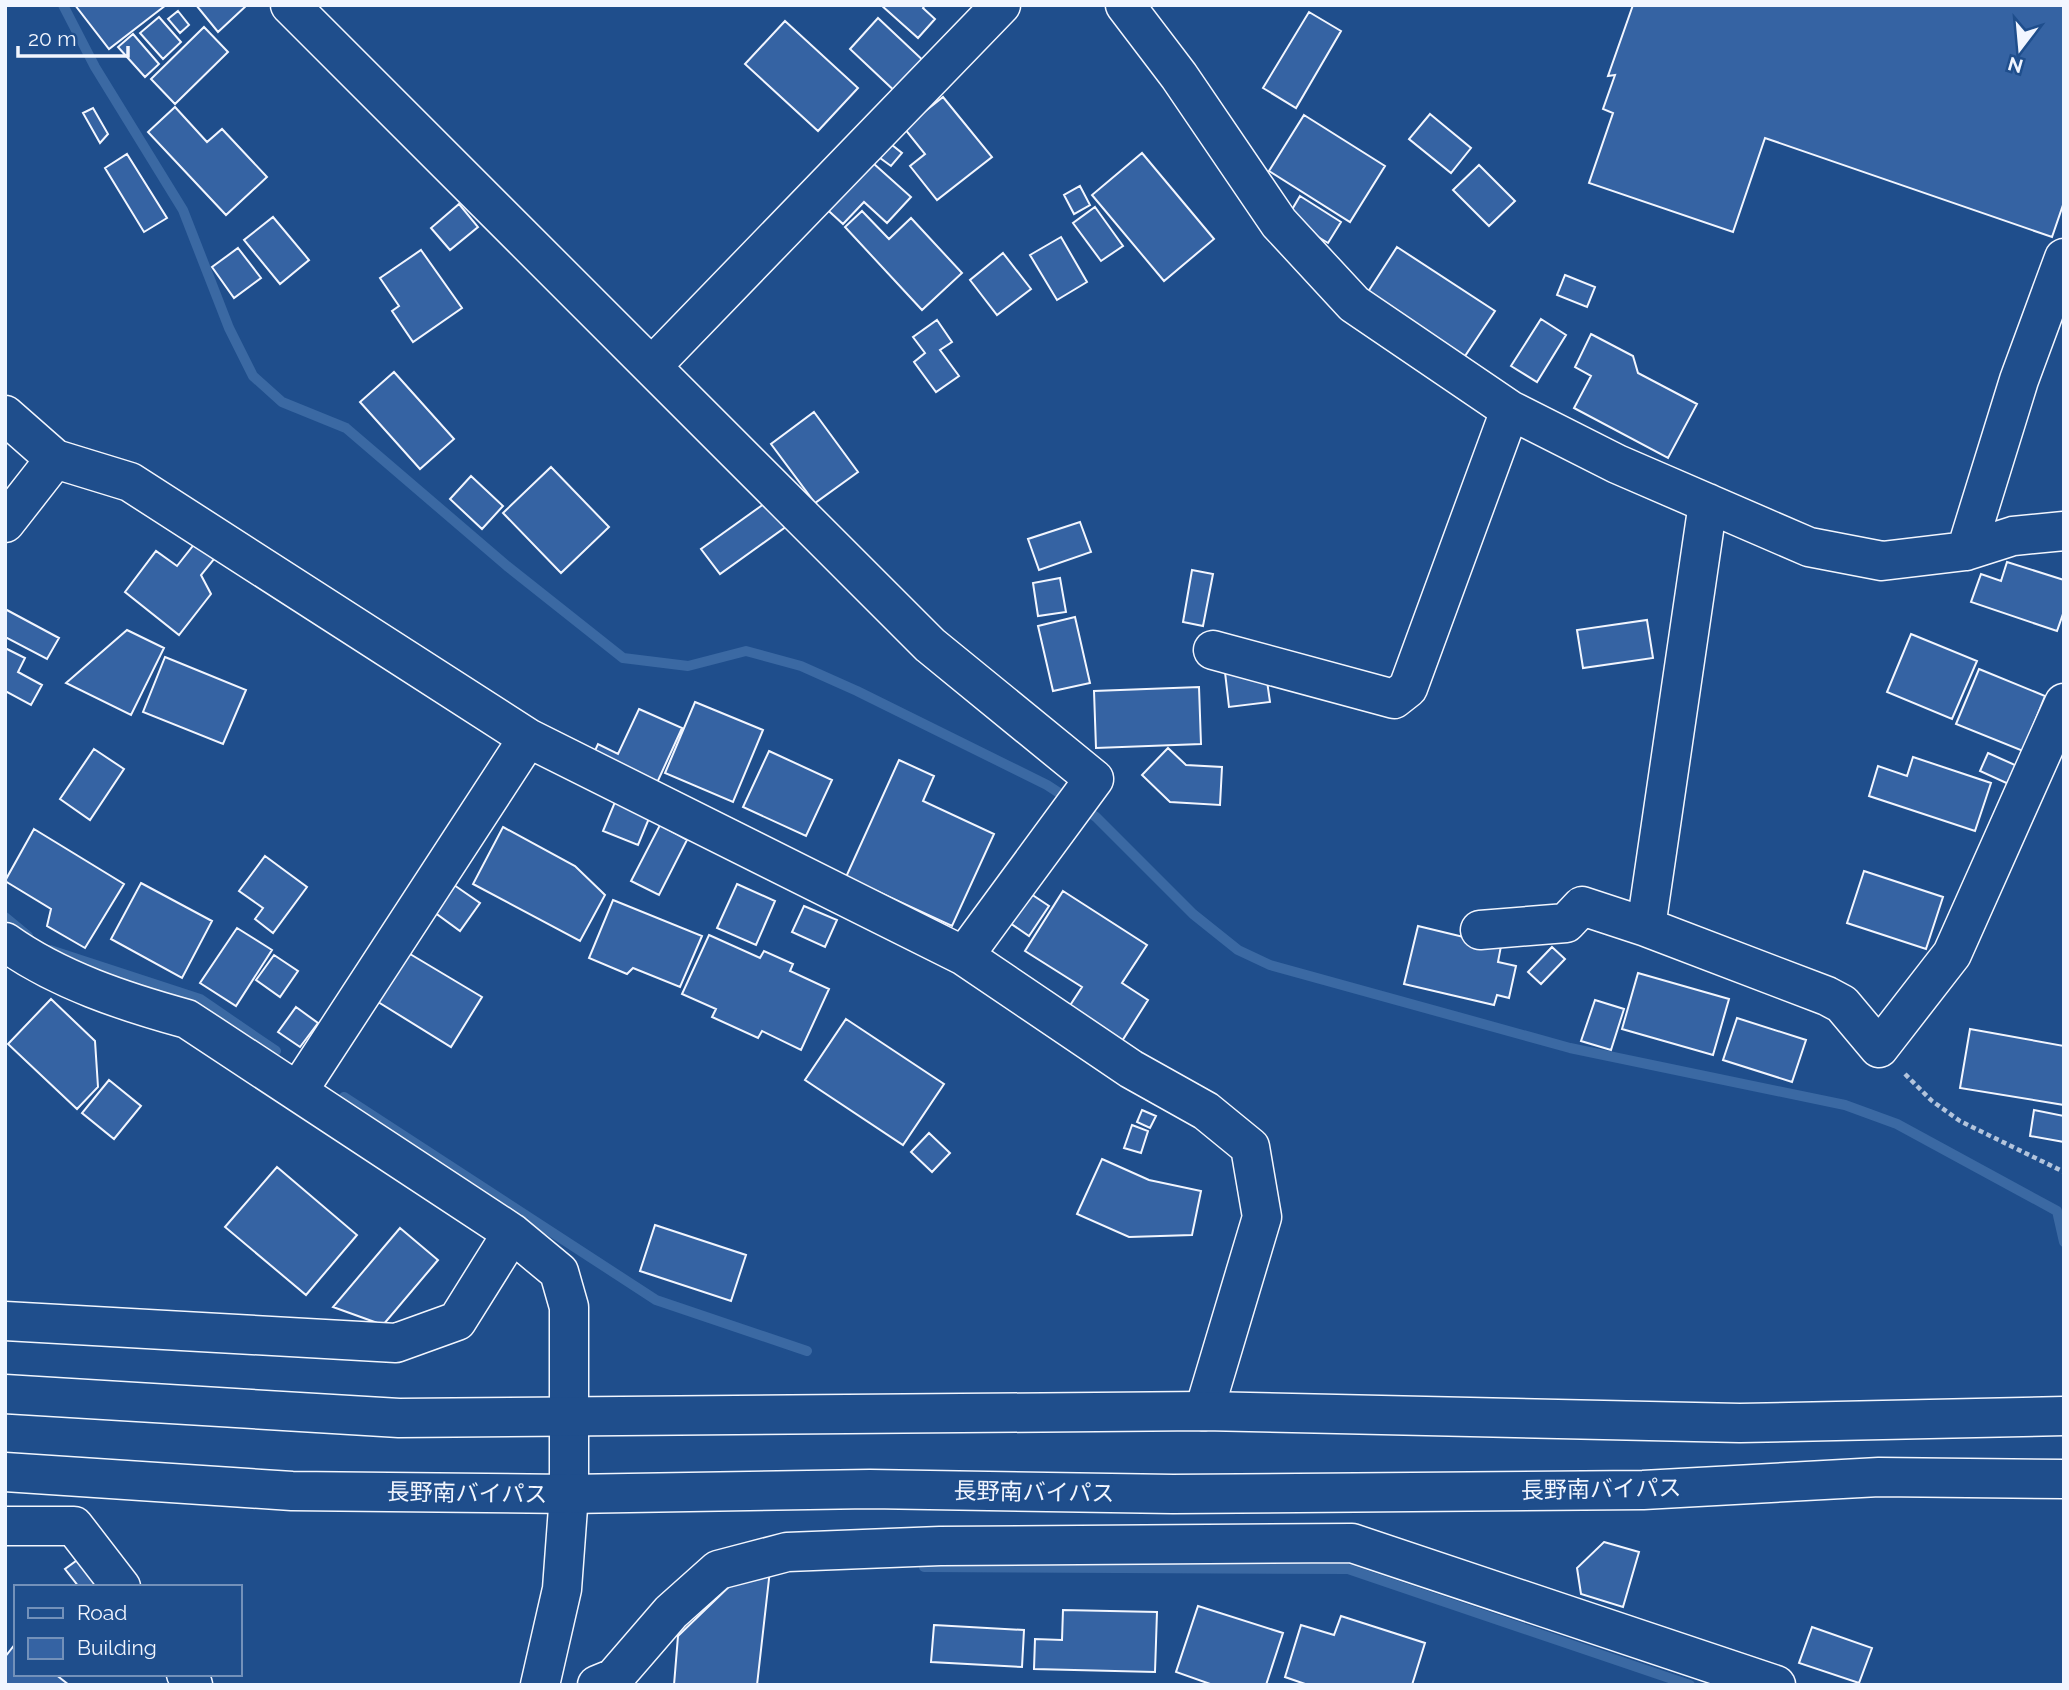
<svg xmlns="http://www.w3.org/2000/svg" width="2069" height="1690" viewBox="0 0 2069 1690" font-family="Raleway,'Noto Sans JP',sans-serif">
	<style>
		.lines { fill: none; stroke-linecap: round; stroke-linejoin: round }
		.stream { stroke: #3b69a3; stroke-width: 10 }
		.building { fill: #3563a3; stroke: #f2f6ff; stroke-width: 2 }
		.minor-casing { stroke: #f2f6ff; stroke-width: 41 }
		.highway-casing { stroke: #f2f6ff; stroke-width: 41 }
		.path { stroke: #b3c4dc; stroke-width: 4.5; stroke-dasharray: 5 3.5; stroke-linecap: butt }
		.minor { stroke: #1f4e8c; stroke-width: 38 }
		.highway { stroke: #1f4e8c; stroke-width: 38 }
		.labels { text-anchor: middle; stroke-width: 5; stroke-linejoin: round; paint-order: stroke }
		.street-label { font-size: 23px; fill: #f2f6ff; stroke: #1f4e8c }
	</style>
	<rect width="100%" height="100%" fill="#1f4e8c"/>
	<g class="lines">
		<!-- stream -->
		<path class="stream" d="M63 5 95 67 183 210 229 328 253 376 282 402 346 428 507 566 623 658 688 666 746 651 801 666 857 691 1047 785 1096 817 1193 914 1238 950 1270 965 1570 1048 1845 1105 1897 1124 2057 1211 2064 1242
			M5 917 28 936
			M50 950 200 999 276 1051
			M344 1097 656 1300 807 1351
			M924 1567 1348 1569 1690 1685"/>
	</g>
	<!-- building -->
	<path class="building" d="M75 5H166L109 49Z
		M196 5H247L218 32Z
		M881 5H925L923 8 935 19 918 38Z
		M1633 5H2064V202L2052 237 1765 138 1733 232 1589 183 1613 113 1603 109 1615 75 1608 76Z
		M178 11 189 25 180 33 168 19Z
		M1309 12 1341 31 1296 108 1263 88Z
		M159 17 181 42 163 59 140 33Z
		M878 18 929 66 900 96 850 49Z
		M785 21 858 88 818 131 745 64Z
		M204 27 228 52 175 104 151 79Z
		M133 34 159 64 145 77 118 47Z
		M943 97 992 157 937 200 910 166 925 154 904 128Z
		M175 107 207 142 222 129 267 177 226 215 148 132Z
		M93 108 108 134 100 143 83 113Z
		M1430 114 1471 148 1451 173 1409 139Z
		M1304 115 1385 166 1350 222 1269 171Z
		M887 141 902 153 891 166 876 155Z
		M1142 153 1214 239 1164 281 1092 195Z
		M127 154 167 218 144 232 105 168Z
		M864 155 911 197 887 223 864 202 843 224 820 203Z
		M1479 165 1515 201 1489 226 1453 190Z
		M1080 186 1090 205 1074 214 1064 195Z
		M1300 196 1341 222 1328 243 1287 218Z
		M459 204 478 227 450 250 431 228Z
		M1095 207 1123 246 1101 261 1073 223Z
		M862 211 889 239 911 218 962 273 922 310 845 227Z
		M273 217 309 260 280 284 244 240Z
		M1061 237 1087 282 1057 300 1030 255Z
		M1397 247 1495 311 1463 359 1366 295Z
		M238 248 261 278 234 298 212 267Z
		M421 250 462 308 413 342 392 311 399 306 380 278Z
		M1003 253 1031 289 997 315 970 280Z
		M1565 275 1595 287 1587 307 1557 295Z
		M1541 319 1566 335 1537 382 1511 366Z
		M937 320 952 342 940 350 959 376 936 392 914 362 925 353 913 337Z
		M1591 334 1633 356 1638 373 1697 404 1668 458 1574 408 1591 376 1575 367Z
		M394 372 454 439 420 469 360 402Z
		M814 412 858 472 815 503 771 444Z
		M551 467 609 527 561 573 503 513Z
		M471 476 503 506 482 529 450 499Z
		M768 501 787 526 720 574 701 549Z
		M1080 522 1091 552 1039 570 1028 539Z
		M196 542 215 558 201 575 211 594 179 635 125 592 156 551 177 566Z
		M2007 562 2064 580V611L2057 631 1971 602 1981 574 2001 581Z
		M1192 570 1213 574 1203 626 1183 622Z
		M1060 578 1066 612 1038 616 1033 583Z
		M5 609 59 638 47 659 5 637Z
		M1075 617 1090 683 1053 691 1038 626Z
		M1647 620 1653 658 1583 668 1577 630Z
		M127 630 164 648 131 715 66 683Z
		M1911 634 1977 661 1952 719 1887 692Z
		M5 648 25 658 18 672 42 685 31 705 5 691Z
		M165 657 246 690 223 744 143 712Z
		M1265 667 1270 702 1229 707 1225 672Z
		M1979 669 2045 696 2023 751 1956 724Z
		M1199 687 1201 744 1096 748 1094 691Z
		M695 702 763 730 733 802 665 773Z
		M639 709 682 728 656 785 593 755 598 744 618 754Z
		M1168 748 1186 765 1222 767 1220 805 1170 802 1142 775Z
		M94 749 124 769 90 820 60 799Z
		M769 751 832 780 806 836 743 807Z
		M1988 753 2015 765 2013 786 1980 771Z
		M1913 757 1991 783 1975 831 1869 796 1878 766 1907 776Z
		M899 760 934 776 923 801 994 834 952 926 846 877Z
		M615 802 650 816 638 845 603 831Z
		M660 825 687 840 659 895 631 881Z
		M503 827 575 866 605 895 580 941 473 884Z
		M34 829 124 884 85 948 47 926 51 909 5 881Z
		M265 856 307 887 273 933 255 919 263 908 239 891Z
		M1864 871 1943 897 1926 949 1847 923Z
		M141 883 212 921 182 978 111 939Z
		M737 884 775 901 756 945 717 928Z
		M454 885 480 903 460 931 434 912Z
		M1025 890 1049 906 1029 936 1004 919Z
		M1063 891 1147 945 1122 983 1148 1000 1122 1041 1069 1007 1082 987 1025 951Z
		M613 900 702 936 680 987 633 968 627 974 589 958Z
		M804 906 837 920 825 947 792 932Z
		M1418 926 1501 946 1498 962 1516 966 1509 998 1497 995 1494 1005 1404 984Z
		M237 928 272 950 236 1006 200 983Z
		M709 935 760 958 764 951 793 964 790 971 829 989 801 1050 762 1031 758 1038 712 1017 716 1009 682 994Z
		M1552 947 1565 959 1541 984 1528 972Z
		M400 948 482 997 451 1047 370 997Z
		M274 955 298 971 280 997 256 980Z
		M1638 973 1729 999 1713 1055 1622 1029Z
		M51 999 95 1041 98 1087 77 1109 8 1044Z
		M1595 1000 1624 1009 1611 1050 1581 1041Z
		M296 1007 318 1023 300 1047 278 1032Z
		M1737 1018 1806 1040 1792 1082 1723 1060Z
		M846 1019 944 1084 903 1145 805 1080Z
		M1970 1029 2064 1046V1105L1960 1088Z
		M109 1080 141 1106 114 1139 82 1113Z
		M1142 1110 1156 1116 1150 1128 1137 1122Z
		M2034 1110 2064 1116V1142L2030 1136Z
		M1132 1125 1148 1131 1141 1153 1124 1148Z
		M929 1133 950 1153 932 1172 911 1152Z
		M1102 1159 1149 1180 1201 1191 1192 1235 1129 1237 1077 1214Z
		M277 1167 357 1235 306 1295 225 1227Z
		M655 1225 746 1255 731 1301 640 1271Z
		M400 1228 438 1260 383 1325 333 1307Z
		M1604 1542 1639 1552 1623 1607 1581 1594 1577 1568Z
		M87 1553 112 1587H79L65 1569Z
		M770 1570 757 1685H674L678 1636 740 1576Z
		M1198 1606 1283 1633 1266 1685H1213L1176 1672Z
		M1063 1610 1157 1612 1155 1672 1034 1669 1035 1639 1062 1640Z
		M1341 1616 1425 1643 1412 1685H1308L1285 1677 1301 1625 1334 1635Z
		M934 1625 1024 1630 1022 1667 931 1662Z
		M1812 1627 1872 1648 1859 1683 1799 1663Z
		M16 1643V1674H55L69 1685H5V1657Z"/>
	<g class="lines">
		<!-- minor casing -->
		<g class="minor-casing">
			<path id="minor" d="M290 5 930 645 1094 779 964 956
				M1125 5 1179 76 1279 223 1354 304 1510 410 1617 464 1809 547 1882 561 1966 551 2013 536 2064 531
				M653 365 1001 5
				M5 415 55 459 130 482 528 738
				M5 523 55 459
				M1966 551 2019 380 2064 258
				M1213 650 1394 699 1408 688 1510 410
				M1646 927 1827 996 1842 1004 1879 1048 1952 954 2064 703
				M1480 930 1566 923 1582 906 1646 927 1708 503
				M5 942C58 980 125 1002 187 1019L512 1233 559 1272 569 1307V1494L562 1589 540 1685
				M298 1091 528 738 964 956 1131 1069 1206 1111 1250 1147 1262 1217 1204 1411
				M5 1321 396 1343 457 1321 512 1233
				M5 1526H74L121 1587
				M186 1674 193 1685
				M597 1685 614 1678 671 1612 718 1570 787 1552 940 1546 1352 1543 1776 1685"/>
		</g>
		<!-- highway casing -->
		<g class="highway-casing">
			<path id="highway" d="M5 1394 399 1418 1204 1411 1740 1423 2064 1416
				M5 1472 292 1491 569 1494 870 1489 1173 1494 1643 1490 1879 1477 2064 1479"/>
		</g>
		<!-- path -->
		<path class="path" d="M1905 1074 1932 1101 1960 1121 2064 1172"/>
		<!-- minor -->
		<use href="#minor" class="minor"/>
		<!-- highway -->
		<use href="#highway" class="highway"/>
	</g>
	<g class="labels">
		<!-- street labels -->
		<g class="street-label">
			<text transform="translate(1601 1489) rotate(-1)" y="8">長野南バイパス</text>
			<text transform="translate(1034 1492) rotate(1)" y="8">長野南バイパス</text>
			<text transform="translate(467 1493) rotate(1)" y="8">長野南バイパス</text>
		</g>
	</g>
	<!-- border -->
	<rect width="2069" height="1690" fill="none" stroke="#f2f6ff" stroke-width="14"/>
	<!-- legend -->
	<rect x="14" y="1585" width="228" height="91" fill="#1f4e8c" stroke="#7391ba" stroke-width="2"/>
	<rect x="28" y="1608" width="35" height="10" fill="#1f4e8c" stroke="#7391ba" stroke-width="2"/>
	<text x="77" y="1620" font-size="21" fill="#f2f6ff">Road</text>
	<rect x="28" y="1638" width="35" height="21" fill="#3563a3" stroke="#7391ba" stroke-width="2"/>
	<text x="77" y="1655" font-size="21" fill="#f2f6ff">Building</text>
	<!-- north arrow -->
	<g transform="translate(2020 49) rotate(196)" stroke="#1f4e8c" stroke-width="5" paint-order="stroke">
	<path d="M0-5L12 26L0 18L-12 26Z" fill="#f2f6ff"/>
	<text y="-10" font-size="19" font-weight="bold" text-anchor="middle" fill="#f2f6ff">N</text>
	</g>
	<!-- scale -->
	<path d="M18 46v10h110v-10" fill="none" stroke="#f2f6ff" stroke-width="3.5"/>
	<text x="28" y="46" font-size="21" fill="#f2f6ff" stroke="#1f4e8c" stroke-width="5" paint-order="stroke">20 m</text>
</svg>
